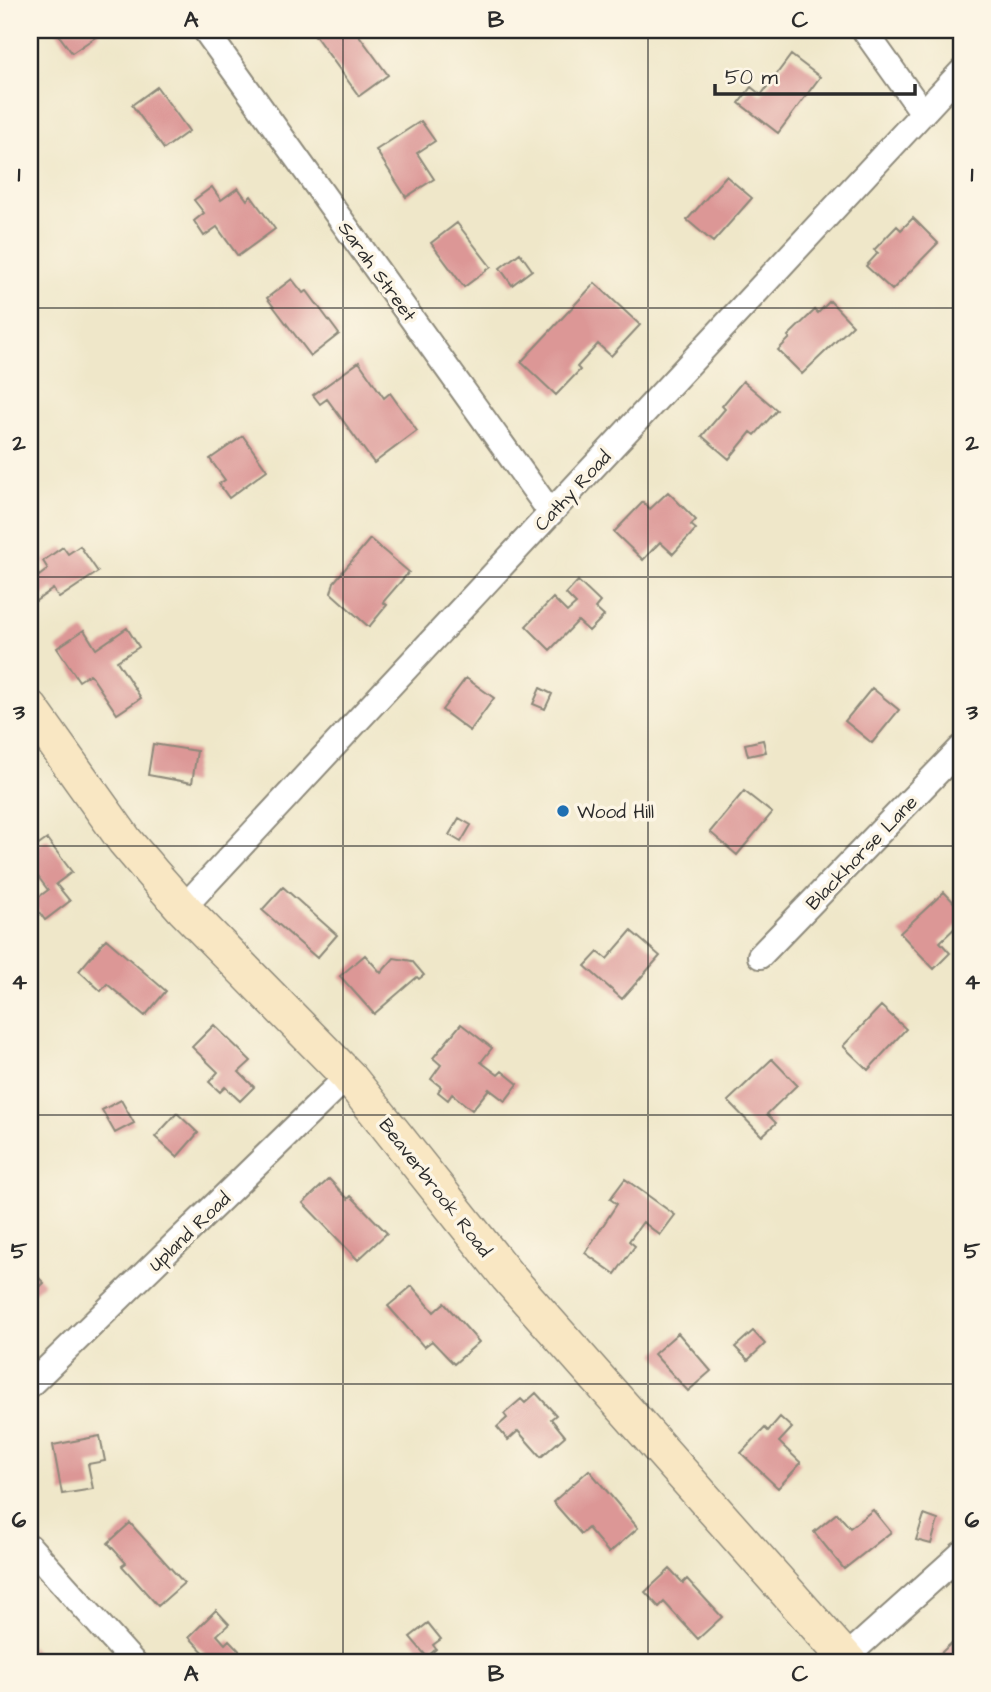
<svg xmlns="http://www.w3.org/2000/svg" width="991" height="1692" viewBox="0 0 991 1692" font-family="'Architects Daughter',sans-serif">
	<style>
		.building { fill: #dc9796 }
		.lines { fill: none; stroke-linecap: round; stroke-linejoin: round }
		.street-casing { stroke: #8d897a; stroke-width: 28 }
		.secondary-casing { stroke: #8d897a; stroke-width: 38 }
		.street { stroke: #fff; stroke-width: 24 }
		.secondary { stroke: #f9e7c3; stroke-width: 35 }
		.grid { fill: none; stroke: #2b2b2b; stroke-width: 2; stroke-opacity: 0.55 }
		.poi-dot { fill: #1f6fb2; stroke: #fcf5e5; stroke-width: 2.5 }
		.labels { text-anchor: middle; stroke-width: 7; stroke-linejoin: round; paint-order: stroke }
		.street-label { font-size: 19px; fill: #2b2b2b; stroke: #fcf5e5 }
		.poi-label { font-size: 19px; fill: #2b2b2b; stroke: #fcf5e5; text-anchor: start }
		.neatline { fill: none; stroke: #2b2b2b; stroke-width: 2.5 }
		.grid-label { font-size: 23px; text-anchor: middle; font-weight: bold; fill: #2b2b2b }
	</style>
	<rect width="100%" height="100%" fill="#fcf5e5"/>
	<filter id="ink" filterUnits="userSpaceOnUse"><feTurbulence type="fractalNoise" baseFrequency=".0143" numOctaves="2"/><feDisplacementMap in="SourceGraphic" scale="14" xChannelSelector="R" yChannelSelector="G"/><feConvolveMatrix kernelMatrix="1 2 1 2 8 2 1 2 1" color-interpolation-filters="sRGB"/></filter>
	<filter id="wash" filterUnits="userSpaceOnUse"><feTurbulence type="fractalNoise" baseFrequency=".00686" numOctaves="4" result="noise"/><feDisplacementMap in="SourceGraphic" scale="28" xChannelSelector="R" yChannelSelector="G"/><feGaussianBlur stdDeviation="1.57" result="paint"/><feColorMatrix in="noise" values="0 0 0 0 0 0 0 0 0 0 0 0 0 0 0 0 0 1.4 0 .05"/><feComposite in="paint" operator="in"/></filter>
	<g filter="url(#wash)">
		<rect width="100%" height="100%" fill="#efe7c9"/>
		<g id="blocks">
			<!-- building -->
			<path class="building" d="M55 30H97L100 34 72 53Z
				M311 30H355L388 75 359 96Z
				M791 55 820 77 778 133 739 103 751 87 761 95Z
				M157 87 189 131 164 149 132 105Z
				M421 121 435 141 417 153 434 179 406 197 376 150Z
				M726 176 752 198 713 242 687 220Z
				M212 187 221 200 238 188 247 200 251 196 275 229 238 256 217 227 204 236 194 221 204 213 194 200Z
				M913 218 938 243 892 290 866 266 878 253 874 250 897 226 901 230Z
				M457 223 491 267 464 287 431 243Z
				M520 253 532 270 512 285 500 268Z
				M292 279 303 293 307 291 339 334 311 356 267 298Z
				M595 283 640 325 611 356 598 344 577 367 580 370 556 395 521 362Z
				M830 301 853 325 802 374 778 350 790 338 788 336 815 310 818 313Z
				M359 362 384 398 390 393 417 431 374 463 327 399 320 404 313 395Z
				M743 381 777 410 755 435 751 432 729 459 702 436 725 409 722 406Z
				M243 436 267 470 229 498 219 484 225 480 210 459Z
				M668 492 696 520 691 525 696 529 673 554 660 542 643 560 614 532 643 502 650 509Z
				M370 539 409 572 383 602 387 605 369 627 331 593 334 582Z
				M80 546 98 572 59 598 53 589 30 605V562L39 576 48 569 43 561 63 547 68 554Z
				M578 581 600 602 595 608 604 616 589 631 578 621 550 650 526 626 553 598 567 612 576 604 566 594Z
				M127 628 139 647 117 661 141 698 117 714 90 674 79 681 57 648 84 630 96 649Z
				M466 678 494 698 470 731 442 710Z
				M540 688 552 694 545 709 533 704Z
				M872 688 899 710 872 743 845 721Z
				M763 740 766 752 748 756 745 744Z
				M153 744 197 751 192 783 148 775Z
				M744 791 772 813 737 855 710 832Z
				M459 818 471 825 461 842 449 835Z
				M47 839 72 872 56 884 70 901 45 920 32 902 48 890 30 866V851Z
				M283 887 337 935 317 958 262 910Z
				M944 892 961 910V922L940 942 950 953 934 969 900 933Z
				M631 931 660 956 622 999 585 966 598 952 607 959Z
				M106 939 166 991 145 1016 107 984 101 991 79 971Z
				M365 955 381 973 394 958 412 961 424 975 419 979 417 977 374 1014 340 976Z
				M881 1006 906 1029 868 1070 843 1046Z
				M461 1024 492 1048 481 1062 498 1075 502 1071 518 1084 505 1101 489 1089 472 1110 452 1094 448 1100 438 1092 441 1087 431 1079 441 1065 433 1058Z
				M214 1025 251 1061 239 1072 254 1087 240 1101 225 1087 220 1092 209 1082 218 1072 192 1047Z
				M772 1059 797 1085 767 1114 776 1123 762 1136 728 1101Z
				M121 1100 134 1123 115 1133 102 1110Z
				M177 1113 198 1133 177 1157 155 1137Z
				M329 1179 348 1199 351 1196 387 1233 358 1260 303 1203Z
				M625 1179 675 1215 660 1235 643 1222 629 1241 635 1246 615 1274 585 1253 617 1204 610 1199Z
				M30 1269 44 1283 30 1296Z
				M412 1286 434 1312 444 1303 479 1342 454 1364 432 1341 424 1347 388 1306Z
				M753 1331 765 1344 748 1360 735 1347Z
				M678 1333 711 1371 688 1391 654 1354Z
				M536 1393 556 1415 551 1419 565 1436 541 1457 518 1431 508 1440 497 1427 507 1418 504 1414 521 1399 525 1403Z
				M780 1417 792 1428 779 1442 801 1463 778 1488 741 1453 765 1428 768 1431Z
				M100 1436 105 1461 88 1464 93 1489 62 1494 53 1445Z
				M589 1470 638 1528 609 1553 588 1528 581 1534 553 1502Z
				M873 1510 891 1532 844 1569 814 1532 837 1513 850 1528Z
				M924 1515 938 1520 931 1544 916 1540Z
				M130 1523 184 1583 158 1606 122 1566 126 1563 108 1543Z
				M670 1569 683 1583 687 1579 722 1617 698 1639 664 1602 659 1607 645 1592Z
				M216 1610 229 1624 217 1635 225 1644 229 1640 250 1662H206L203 1660 207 1656 189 1637Z
				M428 1623 441 1639 433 1645 436 1649 427 1657 410 1637Z
				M961 1634V1662H940L946 1657 941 1653Z
				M30 1645 45 1662H30Z"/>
		</g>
	</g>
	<g filter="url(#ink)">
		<use href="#blocks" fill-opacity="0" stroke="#8d897a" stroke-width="2"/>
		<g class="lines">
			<!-- street casing -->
			<g class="street-casing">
				<path id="street" d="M205 30 551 513
					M864 30 923 113
					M183 908 961 72
					M760 956 961 748
					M30 1385 348 1076
					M30 1547 133 1662
					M845 1658 961 1554"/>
			</g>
			<!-- secondary casing -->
			<g class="secondary-casing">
				<path id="secondary" d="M30 708 125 841 153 874 183 908 348 1076 508 1277 849 1662"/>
			</g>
			<!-- street -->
			<use href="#street" class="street"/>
			<!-- secondary -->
			<use href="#secondary" class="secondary"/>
		</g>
	</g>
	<!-- grid -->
	<path class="grid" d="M343 30V1662M648 30V1662M30 308H961M30 577H961M30 846H961M30 1115H961M30 1384H961"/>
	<!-- markers -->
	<circle class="poi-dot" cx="563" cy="811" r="7"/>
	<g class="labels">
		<!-- street labels -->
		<g class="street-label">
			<text transform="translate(378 271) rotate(54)" y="7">Sarah Street</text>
			<text transform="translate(572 490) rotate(-47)" y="7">Cathy Road</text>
			<text transform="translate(861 852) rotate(-46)" y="7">Blackhorse Lane</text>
			<text transform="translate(436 1187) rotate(52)" y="7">Beaverbrook Road</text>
			<text transform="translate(189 1231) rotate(-44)" y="7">Upland Road</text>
		</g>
		<!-- poi labels -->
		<g class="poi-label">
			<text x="577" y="818">Wood Hill</text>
		</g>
	</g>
	<!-- margin -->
	<rect width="991" height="1692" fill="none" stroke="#fcf5e5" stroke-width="77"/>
	<!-- scale -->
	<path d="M715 84v10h200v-10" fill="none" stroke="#2b2b2b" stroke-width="3.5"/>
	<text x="725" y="84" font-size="21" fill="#2b2b2b" stroke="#fcf5e5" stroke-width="5" paint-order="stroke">50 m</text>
	<rect x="38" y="38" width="915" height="1616" class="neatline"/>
	<g class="grid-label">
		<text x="191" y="27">A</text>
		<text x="496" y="27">B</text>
		<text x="800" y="27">C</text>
		<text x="19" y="181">1</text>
		<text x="972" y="181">1</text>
		<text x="19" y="450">2</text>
		<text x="972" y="450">2</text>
		<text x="19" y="719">3</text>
		<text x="972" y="719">3</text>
		<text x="19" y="989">4</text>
		<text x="972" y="989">4</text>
		<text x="19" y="1258">5</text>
		<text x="972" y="1258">5</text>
		<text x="19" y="1527">6</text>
		<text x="972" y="1527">6</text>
		<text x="191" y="1681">A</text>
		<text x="496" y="1681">B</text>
		<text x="800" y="1681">C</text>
	</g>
</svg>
